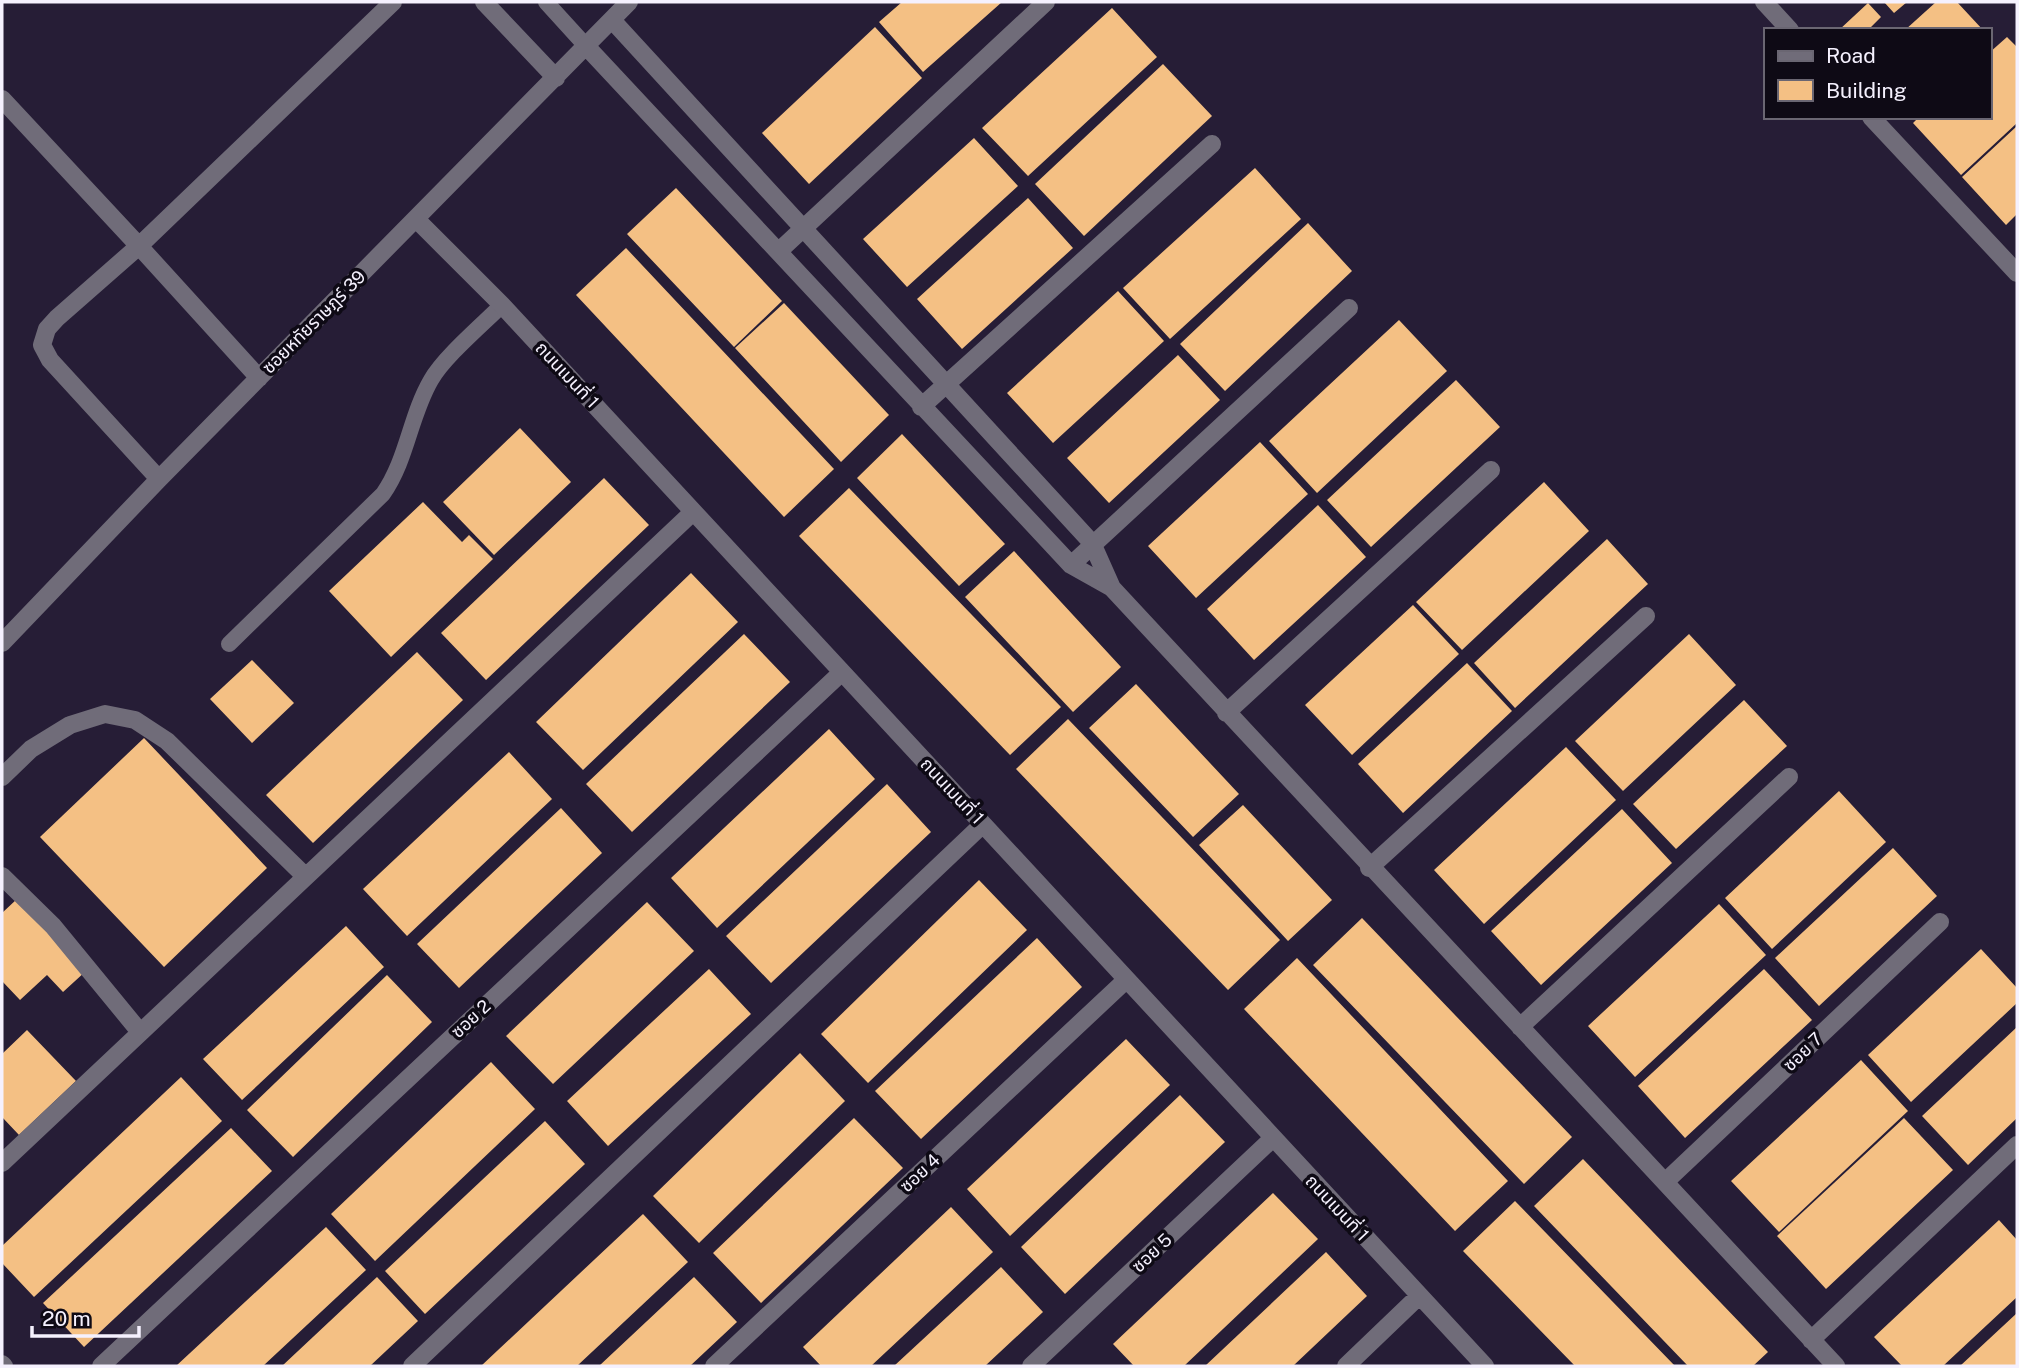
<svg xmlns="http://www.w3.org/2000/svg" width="2019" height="1368" viewBox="0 0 2019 1368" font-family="'Public Sans','Noto Sans Thai',sans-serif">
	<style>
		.building { fill: #f4c084 }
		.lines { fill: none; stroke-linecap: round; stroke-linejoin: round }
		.service { stroke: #706c79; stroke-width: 16 }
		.minor { stroke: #706c79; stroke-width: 18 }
		.labels { text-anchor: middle; stroke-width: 7; stroke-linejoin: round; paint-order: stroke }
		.street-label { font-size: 18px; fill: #f5f1fe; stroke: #0e0a15 }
	</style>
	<rect width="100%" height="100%" fill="#261d36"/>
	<!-- building -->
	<path class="building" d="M902 2H1002L923 72 879 22Z
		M1884 2H1907L1894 13Z
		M1936 2H1957L1983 30H1905Z
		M1868 3 1881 17 1868 30H1839Z
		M1112 8 1157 57 1028 176 982 128Z
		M875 27 922 78 809 184 762 133Z
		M2007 37 2017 47V123L1961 175 1913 123 1919 117H1989V53Z
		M1163 64 1212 116 1084 236 1035 184Z
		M2017 126V214L2006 225 1962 177Z
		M974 138 1018 186 907 287 863 239Z
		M1255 168 1301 219 1170 339 1123 288Z
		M676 188 782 301 734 347 627 234Z
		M1028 198 1073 248 962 349 917 299Z
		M1308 223 1352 271 1225 391 1180 344Z
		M626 248 834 469 784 517 576 295Z
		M1118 291 1164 341 1053 443 1007 393Z
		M784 303 889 415 841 462 735 348Z
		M1399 320 1447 371 1317 493 1269 441Z
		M1178 355 1220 400 1109 503 1067 458Z
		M1456 380 1500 427 1371 547 1327 500Z
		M520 428 571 482 494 555 443 502Z
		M902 434 1005 544 959 586 857 478Z
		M1260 442 1308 494 1196 598 1148 546Z
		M604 478 649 525 486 680 441 633Z
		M1544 482 1589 531 1462 650 1416 602Z
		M849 488 1061 707 1010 755 799 536Z
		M423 502 462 542 469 535 493 559 391 657 329 591Z
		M1318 505 1366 557 1254 660 1207 609Z
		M1607 539 1648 584 1515 708 1474 663Z
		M1014 551 1121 667 1073 712 965 597Z
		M691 573 738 622 583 770 536 722Z
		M1413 605 1459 654 1352 755 1305 705Z
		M744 634 790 682 632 832 586 784Z
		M1689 634 1736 685 1623 791 1575 741Z
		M417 652 463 700 313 843 266 795Z
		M252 660 294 703 252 743 210 699Z
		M1467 663 1512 711 1403 813 1358 764Z
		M1136 684 1239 794 1193 837 1089 728Z
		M1744 700 1787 746 1676 849 1633 804Z
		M1068 719 1280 940 1228 990 1016 769Z
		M829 729 875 779 717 928 671 878Z
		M144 738 267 868 164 967 40 837Z
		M1566 747 1616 800 1484 924 1434 870Z
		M509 752 552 799 407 936 363 889Z
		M887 784 931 832 771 983 726 936Z
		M1839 791 1886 842 1772 949 1725 898Z
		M1243 805 1332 900 1288 941 1199 845Z
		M561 808 602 853 459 988 417 944Z
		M1622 809 1672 863 1541 985 1491 931Z
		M1893 848 1937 896 1819 1006 1775 958Z
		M979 880 1027 930 868 1083 821 1034Z
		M17 899 86 971 63 992 47 975 20 1000 2 981V913Z
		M647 902 694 951 553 1084 506 1036Z
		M1719 904 1766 955 1635 1077 1588 1026Z
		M1362 918 1572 1137 1524 1184 1313 965Z
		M346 926 384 967 242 1100 203 1059Z
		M1037 938 1082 987 921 1139 875 1091Z
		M1981 949 2017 988V1003L1911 1102 1868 1055Z
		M1297 958 1508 1181 1455 1231 1244 1009Z
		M709 969 751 1014 608 1146 567 1101Z
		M1764 969 1812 1020 1685 1138 1638 1086Z
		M387 975 432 1022 293 1157 247 1110Z
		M2017 1027V1118L1968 1165 1922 1116Z
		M27 1030 76 1081 19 1135 2 1117V1054Z
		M1126 1039 1170 1085 1010 1236 967 1189Z
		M800 1053 845 1101 699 1243 653 1196Z
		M1861 1060 1908 1111 1779 1232 1731 1181Z
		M491 1062 535 1109 375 1261 331 1214Z
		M181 1077 222 1121 34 1297 2 1263V1246Z
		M1180 1095 1225 1142 1065 1294 1021 1247Z
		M854 1118 903 1168 761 1303 713 1253Z
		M1904 1118 1953 1170 1826 1289 1777 1236Z
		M545 1121 585 1164 425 1314 385 1271Z
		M231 1128 272 1171 84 1347 43 1303Z
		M1583 1159 1768 1352 1753 1366H1688L1534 1206Z
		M1273 1193 1318 1239 1184 1366H1134L1113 1344Z
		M1515 1201 1675 1366H1575L1463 1251Z
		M951 1207 993 1252 871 1366H821L803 1347Z
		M643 1214 688 1262 577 1366H481Z
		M1999 1220 2017 1240V1297L1943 1366H1902L1874 1337Z
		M326 1227 366 1270 263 1366H176Z
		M1326 1252 1367 1296 1293 1366H1205Z
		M1001 1267 1043 1312 985 1366H894Z
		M377 1277 418 1321 370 1366H282Z
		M694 1277 737 1322 690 1366H599Z
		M2017 1313V1366H1960Z"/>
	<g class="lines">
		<!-- service -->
		<path class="service" d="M546 2 586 46
			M229 644 383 494C407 460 410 416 431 380 444 357 482 325 502 305"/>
		<!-- minor -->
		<path class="minor" d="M484 2 556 78
			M1764 2 1790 30
			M612 20 1092 543 1112 588
			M586 46 1071 565 1112 588 1836 1366
			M2 99 139 246 57 318 47 329 42 345 50 360 159 479
			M1871 117 2017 273
			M416 219 502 305 1485 1366
			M779 251 1046 2
			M259 378 139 246 393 2
			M921 407 1212 144
			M1071 565 1349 308
			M2 643 159 479 629 2
			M1226 713 1491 470
			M2 777 31 749 70 725 105 714 135 720 167 741 305 876
			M1369 868 1646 616
			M2 876 53 926 140 1032
			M1520 1027 1789 777
			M2 1163 693 512
			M1665 1182 1940 922
			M1811 1340 2017 1145
			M2 1364 4 1366
			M101 1366 841 673
			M412 1366 982 825
			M714 1366 1126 980
			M1031 1366 1272 1139
			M1346 1366 1419 1296"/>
	</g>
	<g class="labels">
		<!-- street labels -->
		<g class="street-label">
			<text transform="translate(314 322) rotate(-45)" y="6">ซอยหทัยราษฎร์ 39</text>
			<text transform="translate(567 375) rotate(47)" y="6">ถนนเมนที่ 1</text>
			<text transform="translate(952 791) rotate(47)" y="6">ถนนเมนที่ 1</text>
			<text transform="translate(471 1019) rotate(-43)" y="6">ซอย 2</text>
			<text transform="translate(1803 1052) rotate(-44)" y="6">ซอย 7</text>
			<text transform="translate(920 1173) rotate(-43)" y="6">ซอย 4</text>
			<text transform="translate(1337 1208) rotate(47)" y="6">ถนนเมนที่ 1</text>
			<text transform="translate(1152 1253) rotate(-43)" y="6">ซอย 5</text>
		</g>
	</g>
	<!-- border -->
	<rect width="2019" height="1368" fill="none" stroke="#f5f1fe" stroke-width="7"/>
	<!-- legend -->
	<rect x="1764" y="28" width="228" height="91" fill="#0e0a15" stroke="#6a6672" stroke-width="2"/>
	<rect x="1778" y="51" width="35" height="10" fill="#706c79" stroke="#6a6672" stroke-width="2"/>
	<text x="1826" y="63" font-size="21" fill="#f5f1fe">Road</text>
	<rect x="1778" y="80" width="35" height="21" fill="#f4c084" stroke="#6a6672" stroke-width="2"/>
	<text x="1826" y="98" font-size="21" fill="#f5f1fe">Building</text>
	<!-- scale -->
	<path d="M32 1326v10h107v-10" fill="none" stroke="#f5f1fe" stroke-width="3.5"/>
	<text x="42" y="1326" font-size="21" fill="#f5f1fe" stroke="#0e0a15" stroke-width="5" paint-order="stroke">20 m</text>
</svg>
